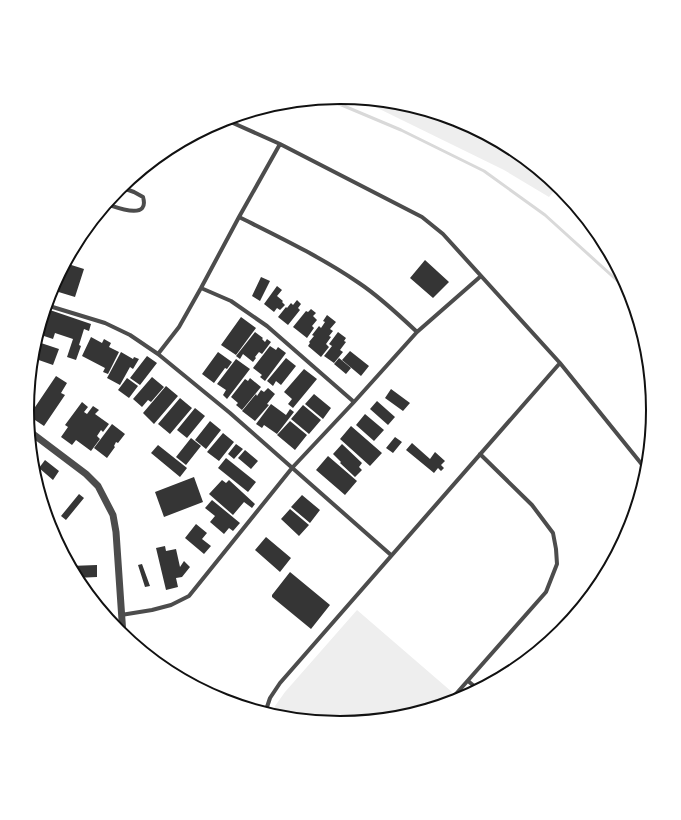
<svg xmlns="http://www.w3.org/2000/svg" width="681" height="820" viewBox="0 0 681 820" font-family="Mulish,sans-serif">
	<style>
		.green { fill: #eee }
		.lines { fill: none; stroke-linecap: round; stroke-linejoin: round }
		.stream { stroke: #d9d9d9; stroke-width: 3 }
		.building { fill: #353535 }
		.minor { stroke: #4c4c4c; stroke-width: 4 }
		.tertiary { stroke: #4c4c4c; stroke-width: 7 }
		.rim { fill: none; stroke: #111; stroke-width: 2 }
	</style>
	<rect width="100%" height="100%" fill="#fff"/>
	<!-- green -->
	<path class="green" d="M357 98 402 103 461 120 515 149 559 185 549 197 504 170Z
		M357 610 452 692 439 706 401 718 340 723 279 717 271 715 275 706 285 692Z"/>
	<g class="lines">
		<!-- stream -->
		<path class="stream" d="M325 98 401 130 484 171 545 215 631 293"/>
	</g>
	<!-- building -->
	<path class="building" d="M425 260 449 282 433 298 410 278Z
		M65 263 84 269 75 297 52 290 53 285Z
		M261 277 270 281 260 301 252 296Z
		M277 286 282 290 277 296 283 301 282 302 285 305 280 310 277 308 274 312 264 304Z
		M297 300 301 304 298 308 300 310 288 325 278 317 286 307 287 308 291 303 293 305Z
		M47 309 91 324 89 331 84 329 79 345 81 346 76 360 67 357 73 339 55 333 53 339 38 334Z
		M311 309 316 313 313 316 317 320 312 326 314 328 307 338 293 327 306 311 308 312Z
		M327 315 336 322 330 329 333 331 329 336 331 337 326 344 329 347 321 357 308 346 310 343 309 342 314 336 312 335 319 326 321 328 325 322 323 321Z
		M241 317 256 328 236 355 221 345Z
		M255 332 263 338 262 339 265 342 267 339 271 342 262 354 259 352 255 357 256 358 253 362 243 354 240 359 236 356Z
		M338 332 346 338 344 341 346 342 340 350 343 352 334 363 324 356 332 346 329 344Z
		M91 337 102 343 104 339 111 343 109 347 119 352 108 374 103 372 105 368 82 356Z
		M38 342 59 349 53 365 33 358Z
		M270 346 276 350 278 347 286 353 265 381 260 377 262 375 253 368Z
		M350 351 369 366 361 376 342 360Z
		M121 352 133 359 134 357 139 359 133 369 130 367 120 385 107 378Z
		M218 352 232 362 227 369 225 368 214 383 202 374Z
		M147 356 157 363 140 385 130 378Z
		M286 358 296 366 281 385 276 381 273 386 267 381Z
		M339 358 351 368 346 374 334 364Z
		M236 359 250 369 227 399 223 395 226 390 217 384Z
		M304 369 317 379 293 408 288 404 292 399 284 392Z
		M56 376 67 383 61 393 65 395 44 426 29 416Z
		M152 377 164 387 151 402 148 400 142 407 133 399Z
		M127 378 138 386 129 398 118 390Z
		M250 378 261 387 242 410 236 405 238 403 231 397 245 379 248 381Z
		M166 386 178 396 154 424 143 413Z
		M268 388 275 394 267 404 269 405 255 421 242 411 256 394 257 396 261 390 264 392Z
		M391 389 410 403 403 411 385 398Z
		M314 394 331 408 323 419 305 404Z
		M180 398 192 408 170 434 158 424Z
		M377 401 395 417 388 425 370 409Z
		M82 402 88 407 84 412 87 414 93 406 99 410 95 414 109 424 103 432 101 430 97 436 100 439 91 451 76 440 72 445 61 437 68 427 65 425Z
		M271 404 286 415 290 409 294 412 277 434 264 425 262 428 256 424Z
		M303 405 321 420 309 434 291 419Z
		M195 408 205 416 187 438 177 430Z
		M365 414 384 430 374 441 356 425Z
		M210 421 221 430 206 449 195 440Z
		M290 421 307 435 295 450 277 435Z
		M112 424 125 434 118 443 116 442 114 446 115 447 107 458 94 448Z
		M351 426 382 453 370 466 340 439Z
		M223 433 234 442 219 461 207 452Z
		M395 437 402 442 393 453 386 448Z
		M191 438 201 446 186 465 176 457Z
		M412 443 430 459 435 452 445 461 441 465 444 468 441 471 438 468 434 473 406 450Z
		M236 444 243 449 234 459 228 454Z
		M342 444 362 463 359 467 362 470 355 477 340 463 341 462 333 454Z
		M158 445 187 468 180 477 151 453Z
		M245 450 258 461 251 469 238 458Z
		M328 456 357 481 345 495 316 470Z
		M226 458 256 482 248 492 218 468Z
		M45 460 59 471 53 480 39 468Z
		M194 477 203 502 164 517 155 492Z
		M222 480 226 483 229 480 255 504 252 508 244 502 233 515 209 494Z
		M79 494 84 498 66 520 61 516Z
		M302 495 320 510 310 523 291 507Z
		M212 500 240 523 233 531 229 528 224 534 210 522 215 516 205 508Z
		M290 509 309 525 299 536 281 519Z
		M196 524 207 533 202 539 211 546 204 554 185 538Z
		M266 537 291 558 280 572 255 550Z
		M165 546 166 551 176 549 180 567 184 561 190 567 182 577 176 578 178 587 166 590 156 548Z
		M142 564 150 586 145 587 138 565Z
		M97 565V577L76 578 70 566Z
		M290 572 330 605 311 629 272 597V595Z"/>
	<g class="lines">
		<!-- minor -->
		<path class="minor" d="M224 119 280 144 422 217 443 234 560 363 648 472
			M106 204C116 207 150 221 143 197L134 192 120 187
			M239 217C279 237 321 257 359 283 380 297 399 315 417 332
			M201 288 231 301 267 326 354 402
			M46 305 105 323 130 335 158 354 230 413 391 555
			M158 354 179 327 201 288 239 217 280 144
			M121 615 152 610 171 605 189 596 292 468 354 402 417 332 481 276
			M468 681 479 690
			M448 703 546 592 557 564 556 549 553 533 532 505 480 454
			M265 713 270 698 280 683 560 363"/>
		<!-- tertiary -->
		<path class="tertiary" d="M29 431 86 474 98 486 113 515 116 532 123 635"/>
	</g>
	<!-- crop -->
	<path d="M0 0H681V820H0ZM34 410a306 306 0 1 1 612 0a306 306 0 1 1-612 0Z" fill="#fff" fill-rule="evenodd"/>
	<path class="rim" d="M34 410a306 306 0 1 1 612 0a306 306 0 1 1-612 0Z"/>
</svg>
